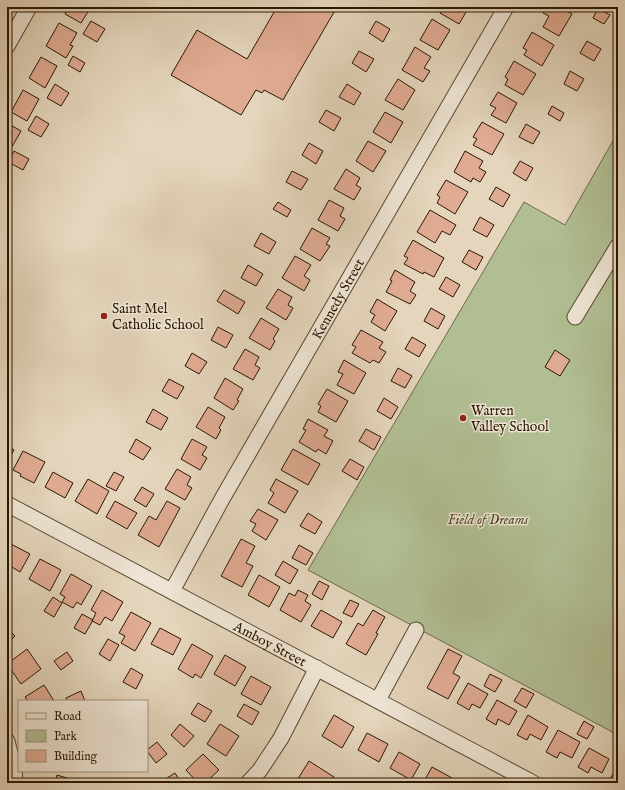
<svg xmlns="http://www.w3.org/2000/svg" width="625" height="790" viewBox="0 0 625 790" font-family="'IM FELL English',serif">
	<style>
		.green { fill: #b1be93; stroke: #6e6a4a }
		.building { fill: #e0ab93; stroke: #2a1701 }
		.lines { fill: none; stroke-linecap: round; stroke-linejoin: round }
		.minor-casing { stroke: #584630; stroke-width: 17 }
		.minor { stroke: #ede4d3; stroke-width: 15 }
		.poi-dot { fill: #8f2418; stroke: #ede4d3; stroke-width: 1.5 }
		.labels { text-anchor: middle; stroke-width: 3; stroke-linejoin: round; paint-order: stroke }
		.street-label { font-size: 14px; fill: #2a1701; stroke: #ede4d3 }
		.poi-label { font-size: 14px; fill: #2a1701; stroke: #ede4d3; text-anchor: start }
		.park-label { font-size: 14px; font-style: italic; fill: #52492d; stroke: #ede4d3 }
	</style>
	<rect width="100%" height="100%" fill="#e4d5bc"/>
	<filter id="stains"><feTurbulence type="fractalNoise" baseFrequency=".005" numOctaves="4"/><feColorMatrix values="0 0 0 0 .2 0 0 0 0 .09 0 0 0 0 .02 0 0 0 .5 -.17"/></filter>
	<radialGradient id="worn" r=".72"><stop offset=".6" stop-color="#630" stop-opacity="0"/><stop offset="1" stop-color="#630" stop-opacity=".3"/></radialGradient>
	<!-- green -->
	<path class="green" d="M618 132V735L308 570 524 202 565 225Z"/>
	<!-- building -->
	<path class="building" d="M69 7H91L81 23 65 14Z
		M277 7H337L283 100 264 90 262 93 256 90 241 115 171 75 197 30 247 59Z
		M444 7H469L459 24 440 13Z
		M547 7H560L572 14 559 36 543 27 549 16 543 13Z
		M598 8 610 15 604 24 593 18Z
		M432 19 450 30 438 50 420 40Z
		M91 21 105 29 97 42 83 34Z
		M376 21 390 29 383 42 369 33Z
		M59 23 77 33 70 45 73 46 66 58 46 46Z
		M532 32 554 45 542 66 524 55 527 50 523 48Z
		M587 41 601 49 594 61 580 53Z
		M415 47 431 57 424 68 430 71 423 82 402 70Z
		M359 51 374 59 366 72 352 63Z
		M73 56 85 63 80 72 68 65Z
		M41 57 57 66 45 88 29 78Z
		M514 61 536 74 523 95 505 85 508 79 505 77Z
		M570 71 584 79 577 91 564 84Z
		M398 79 415 90 403 110 385 100Z
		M55 84 69 93 61 106 47 98Z
		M347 84 361 93 354 105 339 97Z
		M23 90 39 99 27 121 11 112Z
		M498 92 517 103 506 123 491 115 496 108 490 105Z
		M552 106 564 113 560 121 548 114Z
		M326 110 341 118 334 131 319 122Z
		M385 112 403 122 391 143 373 132Z
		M36 116 49 124 41 137 28 130Z
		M482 122 504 134 492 155 473 145 477 139 473 137Z
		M7 123 21 131 9 152 7 151Z
		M526 124 540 132 533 144 519 137Z
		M368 141 386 151 373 172 356 161Z
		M309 143 323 151 316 164 302 155Z
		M14 151 29 159 23 170 8 162Z
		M465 151 483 161 479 168 486 172 480 182 473 178 471 182 454 172Z
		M520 161 533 168 526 181 513 173Z
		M346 169 360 178 356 185 361 188 354 200 334 189Z
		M292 171 308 179 301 190 286 182Z
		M446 180 468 192 455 214 437 203 440 197 437 195Z
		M496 187 510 195 503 207 489 199Z
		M329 200 344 208 340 216 345 219 338 231 318 220Z
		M278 202 291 210 287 217 273 209Z
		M430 210 456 225 450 235 442 231 435 243 417 232Z
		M480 217 494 225 487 237 473 230Z
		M312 228 330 238 326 244 330 246 320 261 300 249Z
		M261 233 276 242 269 254 254 246Z
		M413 240 444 258 434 277 424 272 423 274 404 264 408 258 404 256Z
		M469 250 483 257 476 270 462 262Z
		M295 256 311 265 304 276 310 280 304 291 282 278Z
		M248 265 263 274 256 286 241 278Z
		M395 270 415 282 410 291 416 295 410 304 386 292 392 281 390 280Z
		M446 277 460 285 453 297 439 289Z
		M278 289 292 297 288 305 293 308 286 320 266 308Z
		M224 290 245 302 238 314 217 301Z
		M377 299 397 311 385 331 371 322 375 315 370 312Z
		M431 308 445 316 438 329 424 321Z
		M261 318 279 329 273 339 275 341 270 350 249 338Z
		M218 327 233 335 226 348 211 340Z
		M361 330 383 342 379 348 386 352 379 363 373 360 370 363 352 353 356 347 352 345Z
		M412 337 426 345 419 357 405 349Z
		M245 349 259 357 255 365 260 368 253 380 233 369Z
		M555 350 570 360 560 376 545 367Z
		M192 353 207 362 199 374 185 366Z
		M344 360 366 373 354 394 337 385 343 374 338 372Z
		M398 368 412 376 405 388 391 381Z
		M225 378 243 389 237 400 239 401 233 410 214 398Z
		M169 379 184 387 177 399 162 391Z
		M327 389 348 401 336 422 318 412 321 406 318 404Z
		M384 398 398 407 391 419 377 411Z
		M208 407 225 417 219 428 221 430 216 439 196 427Z
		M153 409 168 418 161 430 146 422Z
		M308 419 328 430 324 436 333 441 326 454 318 449 316 452 299 442 306 430 303 429Z
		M366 429 381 437 374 450 359 441Z
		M136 439 151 448 143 460 129 452Z
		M192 439 207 447 202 455 207 458 200 470 181 459Z
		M7 446 14 450 7 462Z
		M293 449 320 464 308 485 281 470Z
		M23 451 45 462 34 483 20 476 21 474 13 470Z
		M350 459 364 467 357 480 342 471Z
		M177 469 191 477 187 485 192 488 185 500 165 489Z
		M53 472 73 483 65 498 45 487Z
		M114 472 124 477 116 491 106 486Z
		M88 479 109 491 97 514 75 501Z
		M276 479 298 491 285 513 268 503 274 493 270 490Z
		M142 487 154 494 146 507 134 500Z
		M115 501 137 513 127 529 106 517Z
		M167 501 180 508 159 547 138 535 149 516 156 520Z
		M258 509 278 520 266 540 252 531 256 524 250 521Z
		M308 513 322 522 315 534 300 526Z
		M241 539 255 546 246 563 253 566 242 587 221 576Z
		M9 543 30 554 20 572 7 564V545Z
		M299 545 313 553 306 565 292 558Z
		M40 559 61 570 50 591 29 579Z
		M283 561 298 570 290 584 275 575Z
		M71 574 92 586 81 605 77 602 73 608 62 602 65 597 60 594Z
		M259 575 280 587 269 607 248 595Z
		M319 581 329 586 322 600 312 594Z
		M102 590 123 602 112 621 105 617 100 625 92 621 96 613 91 610Z
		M298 590 308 595 305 601 311 605 301 622 280 610 289 593 295 596Z
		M53 597 62 603 54 617 44 611Z
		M350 600 359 604 352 617 343 613Z
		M321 610 342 622 333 638 311 626Z
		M373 610 385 617 376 633 378 634 366 655 346 644 358 623 363 626Z
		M131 612 151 623 135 651 121 643 125 636 119 633Z
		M82 614 93 620 85 634 74 628Z
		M7 628 15 636 7 644Z
		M160 628 181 639 173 655 151 644Z
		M108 639 119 645 110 661 99 654Z
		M192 644 213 656 201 678 195 674 193 678 178 669Z
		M27 649 41 669 21 684 7 664Z
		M448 649 462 656 453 673 460 677 448 699 427 688Z
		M67 652 73 661 61 670 54 661Z
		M225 655 246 667 235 686 214 674Z
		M131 668 143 675 136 689 123 682Z
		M490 674 502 680 495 692 484 686Z
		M251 676 271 687 261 705 241 694Z
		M468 683 488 694 480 708 472 704 469 710 457 703Z
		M44 685 54 701H28L25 697Z
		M522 688 534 694 526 708 514 701Z
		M81 691 85 701H67L66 698Z
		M497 700 517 711 509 725 498 719 496 725 486 719Z
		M198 703 212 711 205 722 191 714Z
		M244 704 259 712 252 725 237 716Z
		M334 715 354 727 342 748 322 736Z
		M528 715 548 727 541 740 530 734 527 740 517 735Z
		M584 721 594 727 587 739 577 734Z
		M180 724 194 736 184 747 171 735Z
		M220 724 239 736 226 756 207 744Z
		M558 730 580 742 572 758 560 752 557 758 546 752Z
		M367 733 388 744 379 762 358 750Z
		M157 742 167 754 156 763 147 751V750Z
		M589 748 609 759 602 773 591 767 588 773 578 767Z
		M399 752 420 764 411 780 390 768Z
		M203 754 219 770 205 783H198L186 770Z
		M309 761 334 777 331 783H324L322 782 321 783H298L296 782Z
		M618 765V783H608Z
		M432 767 452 778 450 783H423Z
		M175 773 181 783H159Z
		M57 775 70 779 69 783H55Z"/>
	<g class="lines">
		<!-- minor casing -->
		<g class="minor-casing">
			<g id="minor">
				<path d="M7 46 29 7"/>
				<path d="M575 317 618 246"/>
				<path id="s1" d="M7 504 533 783"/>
				<path id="s2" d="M172 591 222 499 506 7"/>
				<path d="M378 700 416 630"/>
				<path d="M7 741 14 769 15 783"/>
				<path d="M248 783 260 770 281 738 317 668"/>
			</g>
		</g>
		<!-- minor -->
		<use href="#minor" class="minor"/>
	</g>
	<!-- markers -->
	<g class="poi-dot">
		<circle cx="104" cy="316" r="4"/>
		<circle cx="463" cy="418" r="4"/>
	</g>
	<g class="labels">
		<!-- street labels -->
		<g class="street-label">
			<text dy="5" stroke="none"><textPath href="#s2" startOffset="336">Kennedy Street</textPath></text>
			<text dy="5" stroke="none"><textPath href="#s1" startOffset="298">Amboy Street</textPath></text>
		</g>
		<!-- poi labels -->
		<g class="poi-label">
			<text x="112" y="313">Saint Mel<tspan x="112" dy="16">Catholic School</tspan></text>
			<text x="471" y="415">Warren<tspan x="471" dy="16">Valley School</tspan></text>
		</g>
		<!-- park labels -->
		<g class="park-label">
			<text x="488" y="524">Field of Dreams</text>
		</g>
	</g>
	<!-- margin -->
	<rect width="625" height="790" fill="none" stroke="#e4d5bc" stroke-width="24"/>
	<rect x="8" y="8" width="609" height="774" fill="none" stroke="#2a1701" stroke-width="2"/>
	<rect x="12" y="12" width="601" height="766" fill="none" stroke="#2a1701"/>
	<!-- legend -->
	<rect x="18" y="700" width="130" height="72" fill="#ede4d3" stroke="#9f927f"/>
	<rect x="26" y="713" width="20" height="6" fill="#ede4d3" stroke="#9f927f"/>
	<text x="54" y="720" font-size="12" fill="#2a1701">Road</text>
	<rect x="26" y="730" width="20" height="12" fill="#b1be93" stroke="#9f927f"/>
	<text x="54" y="740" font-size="12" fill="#2a1701">Park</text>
	<rect x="26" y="750" width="20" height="12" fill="#e0ab93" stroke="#9f927f"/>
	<text x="54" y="760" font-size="12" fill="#2a1701">Building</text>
	<rect width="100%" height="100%" filter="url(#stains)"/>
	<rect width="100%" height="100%" fill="url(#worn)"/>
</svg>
